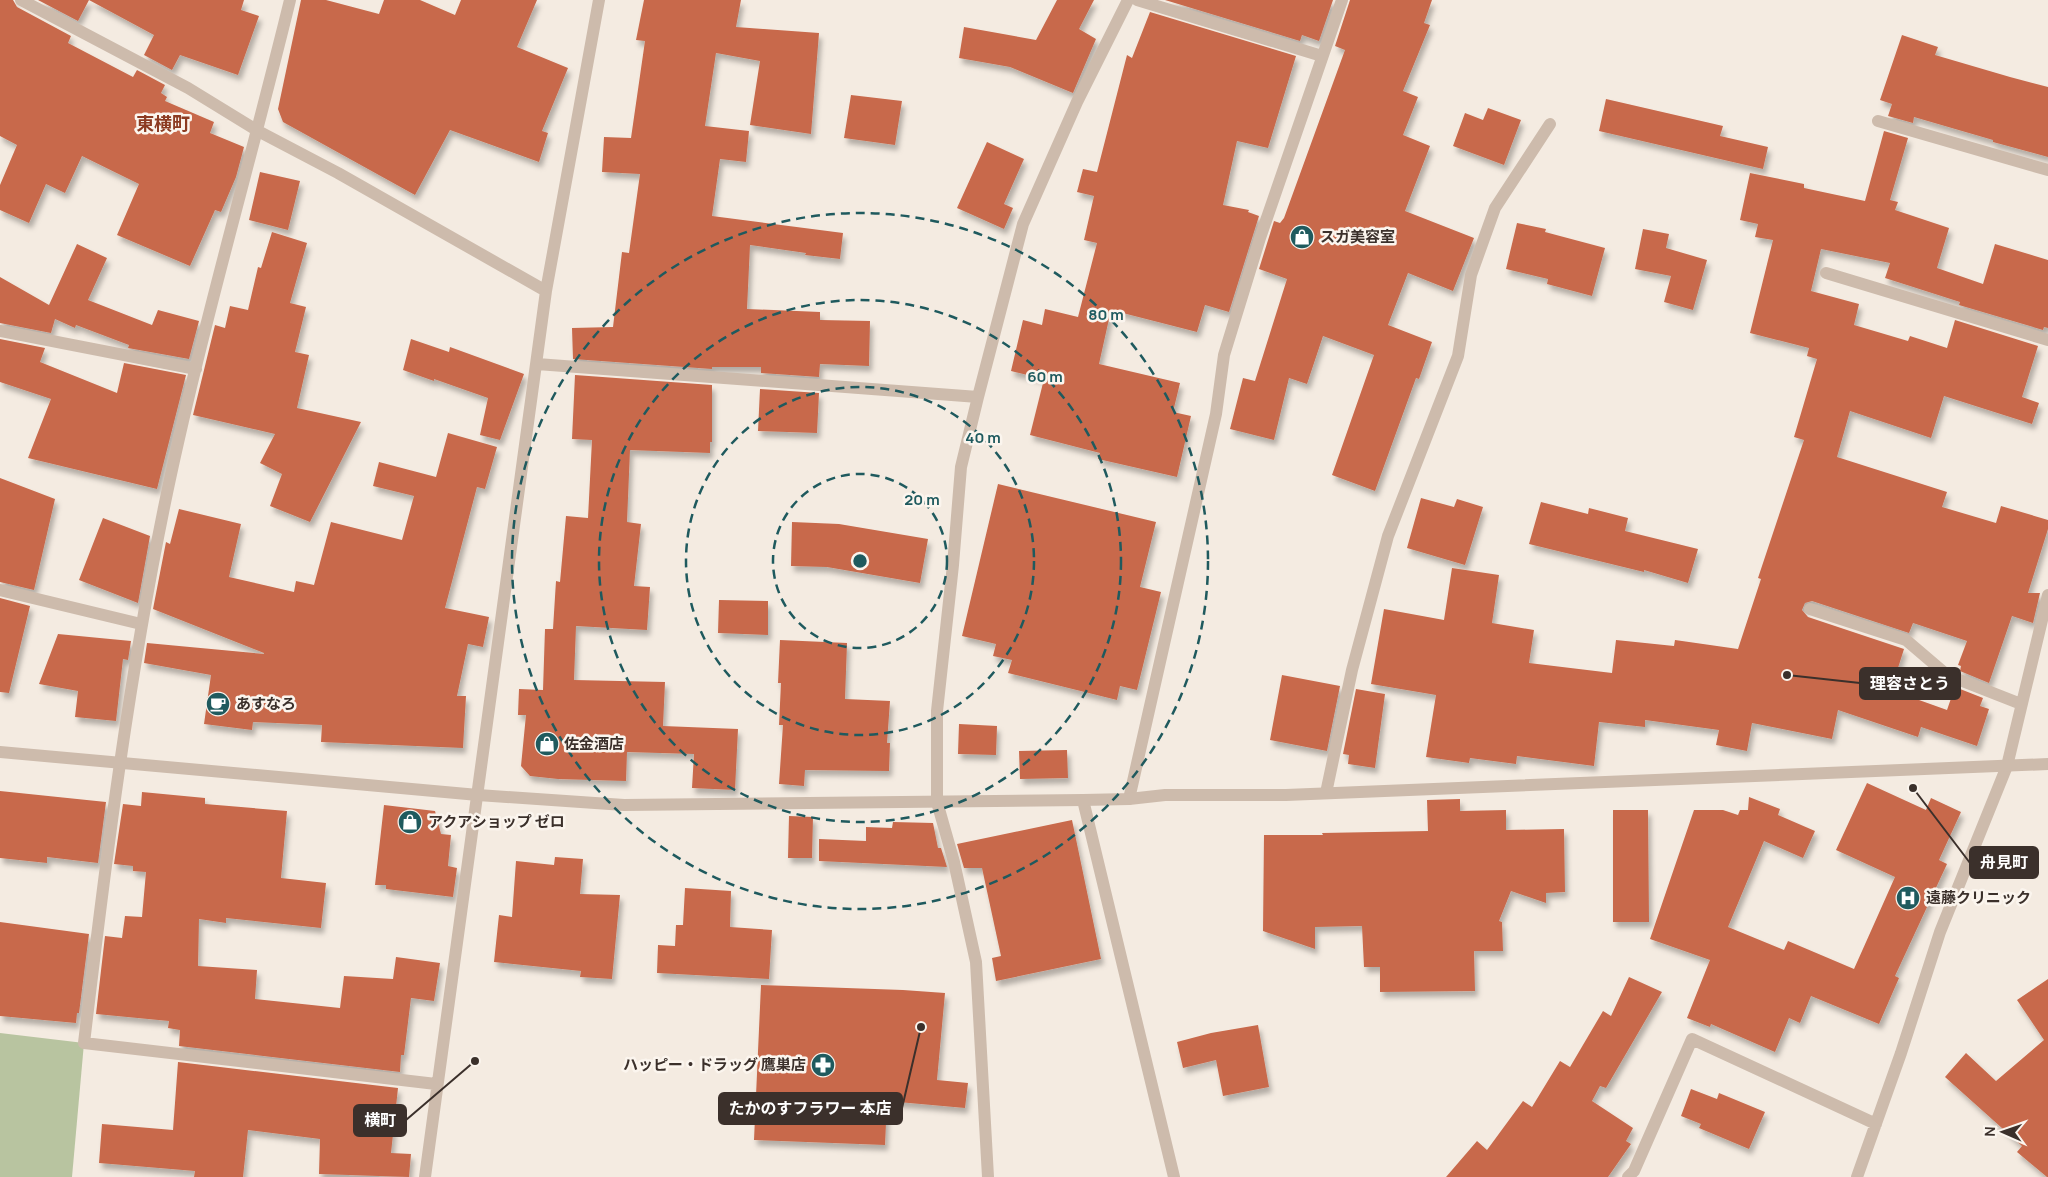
<svg xmlns="http://www.w3.org/2000/svg" width="2048" height="1177" viewBox="0 0 2048 1177" font-family="Manrope,'Noto Sans JP',sans-serif">
	<style>
		.green { fill: #b8c4a0 }
		.building { fill: #c8694b; filter: url(#shadow) }
		.lines { fill: none; stroke-linecap: round; stroke-linejoin: round }
		.minor { stroke: #cdbbac; stroke-width: 12 }
		.tertiary { stroke: #cdbbac; stroke-width: 12 }
		.ring { fill: none; stroke: #1f5a5e; stroke-width: 2.5; stroke-dasharray: 9 6 }
		.labels { text-anchor: middle; stroke-width: 5; stroke-linejoin: round; paint-order: stroke }
		.poi-label { font-size: 15px; font-weight: bold; fill: #3b302b; stroke: #fbf5ee; text-anchor: start }
		.quarter-label { font-size: 18px; font-weight: bold; fill: #8c3b22; stroke: #fbf5ee }
		.centre { fill: #1f5a5e; stroke: #fbf5ee; stroke-width: 2.5 }
		.ring-label { font-size: 15px; text-anchor: middle; font-weight: bold; fill: #1f5a5e; stroke: #fbf5ee; stroke-width: 5; stroke-linejoin: round; paint-order: stroke }
		.leader { fill: none; stroke: #3b302b; stroke-width: 2 }
		.callout-dot { fill: #3b302b; stroke: #fbf5ee; stroke-width: 2 }
		.callout { fill: #3b302b; stroke: #3b302b; stroke-width: 2 }
		.callout-label { font-size: 16px; text-anchor: middle; font-weight: bold; fill: #fff }
	</style>
	<defs>
		<filter id="shadow"><feDropShadow dx="3" dy="5.5" stdDeviation="2.5" flood-color="#0004"/></filter>
	</defs>
	<rect width="100%" height="100%" fill="#f4ebe1"/>
	<!-- green -->
	<path class="green" d="M0 1033 84 1043 72 1177H0Z"/>
	<!-- building -->
	<path class="building" d="M0 0H13L17 7 71 36 68 43 133 77 137 70 165 85 161 93 167 97 165 101 214 122 210 133 244 147 236 177 221 212 215 210 190 266 117 235 139 184 82 156 65 193 46 184 29 223 0 210V185L17 145 0 136Z
		M38 0H244L241 10 259 16 238 75 180 55 172 70 144 55 154 35 89 0 78 21Z
		M301 0H326L379 14 384 0H420L455 15 461 0H537L517 47 568 68 542 131 548 133 539 162 450 130 415 195 283 122 278 109Z
		M644 0H741L736 27 819 33 811 134 750 125 760 61 716 53 705 126 749 131 746 162 720 159 712 216 843 233 840 259 805 255 806 253 750 245 747 309 820 312V320L870 321 869 366 820 364 819 377 761 373V367H712V369L573 359 572 328 613 327 622 252 629 253 640 174 602 172 604 137 631 138 645 41 636 40Z
		M1057 0H1094L1079 29 1096 39 1073 93 1010 67 959 58 964 27 1036 40Z
		M1165 0H1333L1319 41 1302 35 1300 41Z
		M1350 0H1432L1424 23 1430 25 1403 91 1418 97 1403 135 1430 146 1405 211 1474 238 1453 291 1408 273 1388 325 1432 342 1419 379 1416 378 1375 491 1332 475 1374 355 1323 336 1307 384 1289 378 1274 440 1230 429 1243 378 1255 381 1287 279 1259 269 1274 221 1280 223 1284 218 1345 50 1335 46Z
		M1150 12 1296 56 1268 148 1237 141 1223 205 1249 210 1248 212 1259 216 1229 312 1205 305 1197 332 1111 310 1099 364 1180 383 1173 412 1191 416 1177 477 1098 459 1100 453 1030 435 1044 379 1011 371 1023 320 1042 325 1045 309 1078 317 1097 243 1084 240 1094 196 1077 192 1083 169 1097 172 1127 55 1132 58Z
		M1902 35 1938 47 1935 55 2010 77 2048 87V157L1993 142V140L1914 117 1913 123 1888 116 1892 104 1880 100Z
		M851 95 902 101 895 145 844 138Z
		M1606 99 1723 126 1720 136 1768 147 1763 169 1599 131Z
		M1488 108 1521 120 1504 165 1453 146 1465 113 1483 120Z
		M1884 131 1908 138 1890 200 1898 202 1895 210 1949 228 1937 268 1983 284 1995 244 2048 260V328L2044 327 2043 330 1959 305 1960 302 1885 278 1890 263 1821 249 1811 291 1859 304 1854 325 1908 341 1910 336 1947 348 1955 320 2038 346 2022 397 2039 403 2032 424 1944 396 1931 438 1850 411 1837 457 1947 492 1942 507 1996 523 2001 506 2048 520V529L2028 593H2040L2033 623 2012 616 1989 683 1960 671 1961 666 1958 665 1967 641 1913 623 1909 633 1812 601 1805 603 1802 610 1808 617 1904 649 1891 690 1947 710 1955 687 1983 698 1980 706 1989 709 1977 746 1921 727 1918 737 1838 710 1832 739 1752 723 1747 751 1716 745 1719 730 1645 720V727L1599 722 1594 766 1517 756 1516 764 1470 758 1469 763 1426 757 1436 695 1371 684 1384 609 1444 620 1452 568 1499 575 1492 623 1534 630 1529 663 1612 673 1616 640 1674 646 1675 640 1738 649 1761 579 1758 578 1804 440 1794 437 1817 359 1807 356 1809 348 1750 333 1773 240 1755 237 1758 224 1740 220 1750 173 1804 184V188L1865 201Z
		M987 142 1024 159 1004 204 1013 208 1004 229 957 208Z
		M260 172 300 181 288 230 249 220Z
		M1517 223 1546 229 1545 232 1605 248 1592 296 1547 284 1548 279 1506 269Z
		M1643 229 1669 234 1666 248 1707 260 1693 310 1664 302 1671 276 1635 269Z
		M272 232 307 243 290 303 306 307 295 352 309 355 297 408 361 422 310 522 270 506 282 474 260 463 275 434 193 415 215 325 225 328 230 306 248 310 258 267 261 268Z
		M77 244 107 258 88 300 152 325 158 310 199 321 189 359 128 348 129 345 76 325 75 328 55 319 51 333 0 323V277L49 305Z
		M0 339 45 348 40 362 117 393 124 363 186 375 157 489 28 458 51 399 0 382Z
		M411 339 449 352 450 347 524 374 500 440 480 435 488 398 434 379V381L403 370Z
		M575 375 712 385V442H710V453L630 450 627 522 641 524 634 586 650 587 647 630 576 626 574 680 665 682 663 726 738 729 735 790 692 788 694 754 627 752 626 781 558 779 530 776 521 766 526 715H518L519 689 543 690 545 629H553L556 581 560 582 566 516 588 518 592 440 572 439Z
		M760 389 819 393 817 433 758 431Z
		M448 433 497 447 485 489 477 487 445 608 489 617 483 647 468 644 457 696H466L463 748 321 742 322 725 253 722 252 730 204 724 211 675 144 663 147 643 264 654V653L153 609 166 542 170 544 179 509 241 524 229 577 294 592 296 581 314 585 331 522 402 540 414 496 373 486 379 462 436 477Z
		M0 478 55 499 34 590 0 582Z
		M998 484 1156 522 1140 587 1161 592 1137 690 1120 686 1117 700 1008 673 1012 660 993 656 996 644 962 636Z
		M1421 498 1454 507 1457 499 1483 507 1465 565 1407 548Z
		M1541 502 1588 514 1589 508 1628 518 1625 531 1698 549 1688 583 1644 570V572L1529 544Z
		M103 518 150 536 138 603 79 580Z
		M792 522 839 524 928 539 920 583 827 567 791 566Z
		M0 598 30 606 9 693 0 692Z
		M719 600 768 601V635L718 633Z
		M58 634 131 641 128 660 123 659 116 721 75 717 78 691 39 684Z
		M780 640 847 643 845 699 890 701 887 743H890L889 771 805 770 804 786 779 784 783 725H779L781 683H778Z
		M1282 675 1340 686 1327 751 1270 740Z
		M1356 689 1385 694 1375 768 1348 764 1349 755 1343 754Z
		M959 724 997 726 996 755 958 754Z
		M1067 750 1068 778 1020 779 1019 751Z
		M1867 783 1926 810 1931 798 1961 812 1939 860 1947 864 1895 976 1899 978 1879 1024 1811 996 1800 1023 1789 1018 1775 1052 1711 1024 1710 1027 1687 1018 1710 960 1650 939 1694 810H1723L1738 815 1740 810H1748L1749 797 1780 809 1778 815 1815 831 1803 858 1764 841 1728 927 1784 950 1788 941 1854 969 1895 877 1836 850Z
		M0 791 106 802 98 863 47 857V863L0 858Z
		M142 792 205 798V804L287 811 281 878 326 883 321 928 226 918V923L199 919 198 966 257 970 255 999 340 1008 344 976 393 979 396 957 440 963 434 1001 411 998 404 1055H401L400 1072 179 1046 180 1030 168 1028 169 1021 96 1014 105 936 122 938 125 916 142 917 146 872 133 871V866L114 864 123 804 141 806Z
		M1460 799V811L1506 810V830L1564 829 1565 892 1546 893V903L1511 891 1499 921 1502 922 1503 951H1474L1475 991 1380 992V967H1364L1362 926 1315 927V949L1263 931 1264 835H1323L1322 833 1428 831 1427 800Z
		M384 805 435 811 441 834 451 835 448 866 457 868 453 897 386 889V885H375Z
		M1613 810H1648L1649 922H1613Z
		M789 816 813 817 812 858H788Z
		M1072 820 1101 959 996 981 992 958 1001 956 982 868H964L957 844Z
		M893 822 933 823 938 848H941L947 867 819 861V839L866 841V827L892 828Z
		M555 857 583 859 580 894 620 895 612 979 580 977 581 971 494 962 499 915 512 917 516 861 554 865Z
		M685 888 731 891 730 927 772 930 769 979 657 973 658 945 675 946 676 925H683Z
		M0 922 89 934 79 1013H77L76 1023 0 1016Z
		M1629 977 1662 992 1606 1088 1600 1086 1592 1101 1633 1128 1626 1141 1631 1144 1608 1177H1446L1477 1141 1487 1150 1523 1101 1532 1107 1560 1061 1570 1067 1603 1011 1611 1016Z
		M2048 979V1177H2047L2017 1152 2022 1146 1945 1077 1966 1053 1996 1081 2044 1040 2017 1000Z
		M761 985 903 990 945 993 937 1080 968 1083 965 1108 887 1101 885 1145 754 1140Z
		M1258 1025 1269 1087 1223 1096 1216 1060 1183 1068 1177 1042 1211 1033Z
		M178 1062 398 1088 391 1153 411 1154 409 1177 319 1174 320 1139 248 1130 243 1177H194L195 1171 99 1163 102 1124 173 1130Z
		M1691 1089 1717 1099 1719 1093 1765 1112 1749 1149 1699 1128 1701 1124 1681 1116Z"/>
	<g class="lines">
		<!-- minor -->
		<path class="minor" d="M21 0 188 88 258 131 338 173 546 291
			M290 0C250 164 202 327 167 493 129 675 106 858 84 1043L436 1084
			M1137 0 1322 56
			M1878 121 2048 170
			M1826 273 2048 340
			M0 331 196 369
			M537 364 978 397
			M0 590 141 624
			M1810 609 1906 640 1947 675 2021 704
			M1326 793 1352 670 1388 536 1458 356 1471 275 1495 208 1550 124
			M1129 799 1216 414 1224 355 1260 238 1342 0
			M1083 800 1174 1177
			M425 1177 546 291 599 0
			M988 1177 976 962 954 862 937 802V711L953 565 961 467 978 397 1023 224 1077 102 1128 0
			M1628 1177 1634 1171 1692 1039 1876 1124
			M1857 1177 1901 1053 1940 932 2007 766 2048 595"/>
		<!-- tertiary -->
		<path class="tertiary" d="M0 752 478 795 624 805 1083 800 1129 799 1165 795H1286L2048 764"/>
	</g>
	<!-- distance rings -->
	<g class="ring">
		<circle cx="860" cy="561" r="87"/>
		<circle cx="860" cy="561" r="174"/>
		<circle cx="860" cy="561" r="261"/>
		<circle cx="860" cy="561" r="348"/>
	</g>
	<!-- icons -->
	<defs>
		<g id="shop-disc" transform="scale(1.25)"><circle r="9.5" fill="#1f5a5e" stroke="#fbf5ee"/><path d="M-5-2.5h2.3a2.7 3.5 0 0 1 5.4 0H5L5.5 6h-11ZM-1.5-2.5h3a1.5 2.3 0 0 0-3 0Z" fill="#fff"/></g>
		<g id="cafe-disc" transform="scale(1.25)"><circle r="9.5" fill="#1f5a5e" stroke="#fbf5ee"/><path d="M-5.5-4.5H6V0H3Q3 3.5 0 3.5H-2.5Q-5.5 3.5-5.5 0ZM3-3.2v2h1.7v-2ZM-6 4.5H4V6H-6Z" fill="#fff"/></g>
		<g id="hospital-disc" transform="scale(1.25)"><circle r="9.5" fill="#1f5a5e" stroke="#fbf5ee"/><path d="M-5-5h3v3.5h4V-5h3V5h-3V1.5h-4V5h-3Z" fill="#fff"/></g>
		<g id="pharmacy-disc" transform="scale(1.25)"><circle r="9.5" fill="#1f5a5e" stroke="#fbf5ee"/><path d="M-2-6h4v4h4v4h-4v4h-4v-4h-4v-4h4Z" fill="#fff"/></g>
	</defs>
	<g fill-rule="evenodd">
		<use href="#shop-disc" x="1302" y="237"/>
		<use href="#cafe-disc" x="218" y="704"/>
		<use href="#shop-disc" x="547" y="744"/>
		<use href="#shop-disc" x="410" y="822"/>
		<use href="#hospital-disc" x="1908" y="898"/>
		<use href="#pharmacy-disc" x="823" y="1065"/>
	</g>
	<g class="labels">
		<!-- poi labels -->
		<g class="poi-label">
			<text x="1320" y="242">スガ美容室</text>
			<text x="236" y="709">あすなろ</text>
			<text x="564" y="749">佐金酒店</text>
			<text x="428" y="827">アクアショップ ゼロ</text>
			<text x="1926" y="903">遠藤クリニック</text>
			<text x="806" y="1070" text-anchor="end">ハッピー・ドラッグ 鷹巣店</text>
		</g>
		<!-- quarter labels -->
		<g class="quarter-label">
			<text x="163" y="130">東横町</text>
		</g>
	</g>
	<circle cx="860" cy="561" r="8" class="centre"/>
	<g class="ring-label">
		<text x="1106" y="320">80 m</text>
		<text x="1045" y="382">60 m</text>
		<text x="983" y="443">40 m</text>
		<text x="922" y="505">20 m</text>
	</g>
	<!-- callouts -->
	<path class="leader" d="M1787 675L1860 683M1913 788L1970 863M921 1027L902 1108M475 1061L406 1120"/>
	<g class="callout-dot">
		<circle cx="1787" cy="675" r="5"/>
		<circle cx="1913" cy="788" r="5"/>
		<circle cx="921" cy="1027" r="5"/>
		<circle cx="475" cy="1061" r="5"/>
	</g>
	<g class="callout">
		<rect x="1860" y="668" width="100" height="31" rx="5"/>
		<rect x="1970" y="847" width="68" height="31" rx="5"/>
		<rect x="719" y="1093" width="183" height="31" rx="5"/>
		<rect x="354" y="1105" width="52" height="31" rx="5"/>
	</g>
	<g class="callout-label">
		<text x="1910" y="689">理容さとう</text>
		<text x="2004" y="868">舟見町</text>
		<text x="810" y="1114">たかのすフラワー 本店</text>
		<text x="380" y="1126">横町</text>
	</g>
	<!-- north arrow -->
	<g transform="translate(2003 1132) rotate(272)" stroke="#fbf5ee" stroke-width="4" paint-order="stroke">
	<path d="M0-4L9 19L0 12L-9 19Z" fill="#3b302b"/>
	<text y="-8" font-size="14" font-weight="bold" text-anchor="middle" fill="#3b302b">N</text>
	</g>
</svg>
